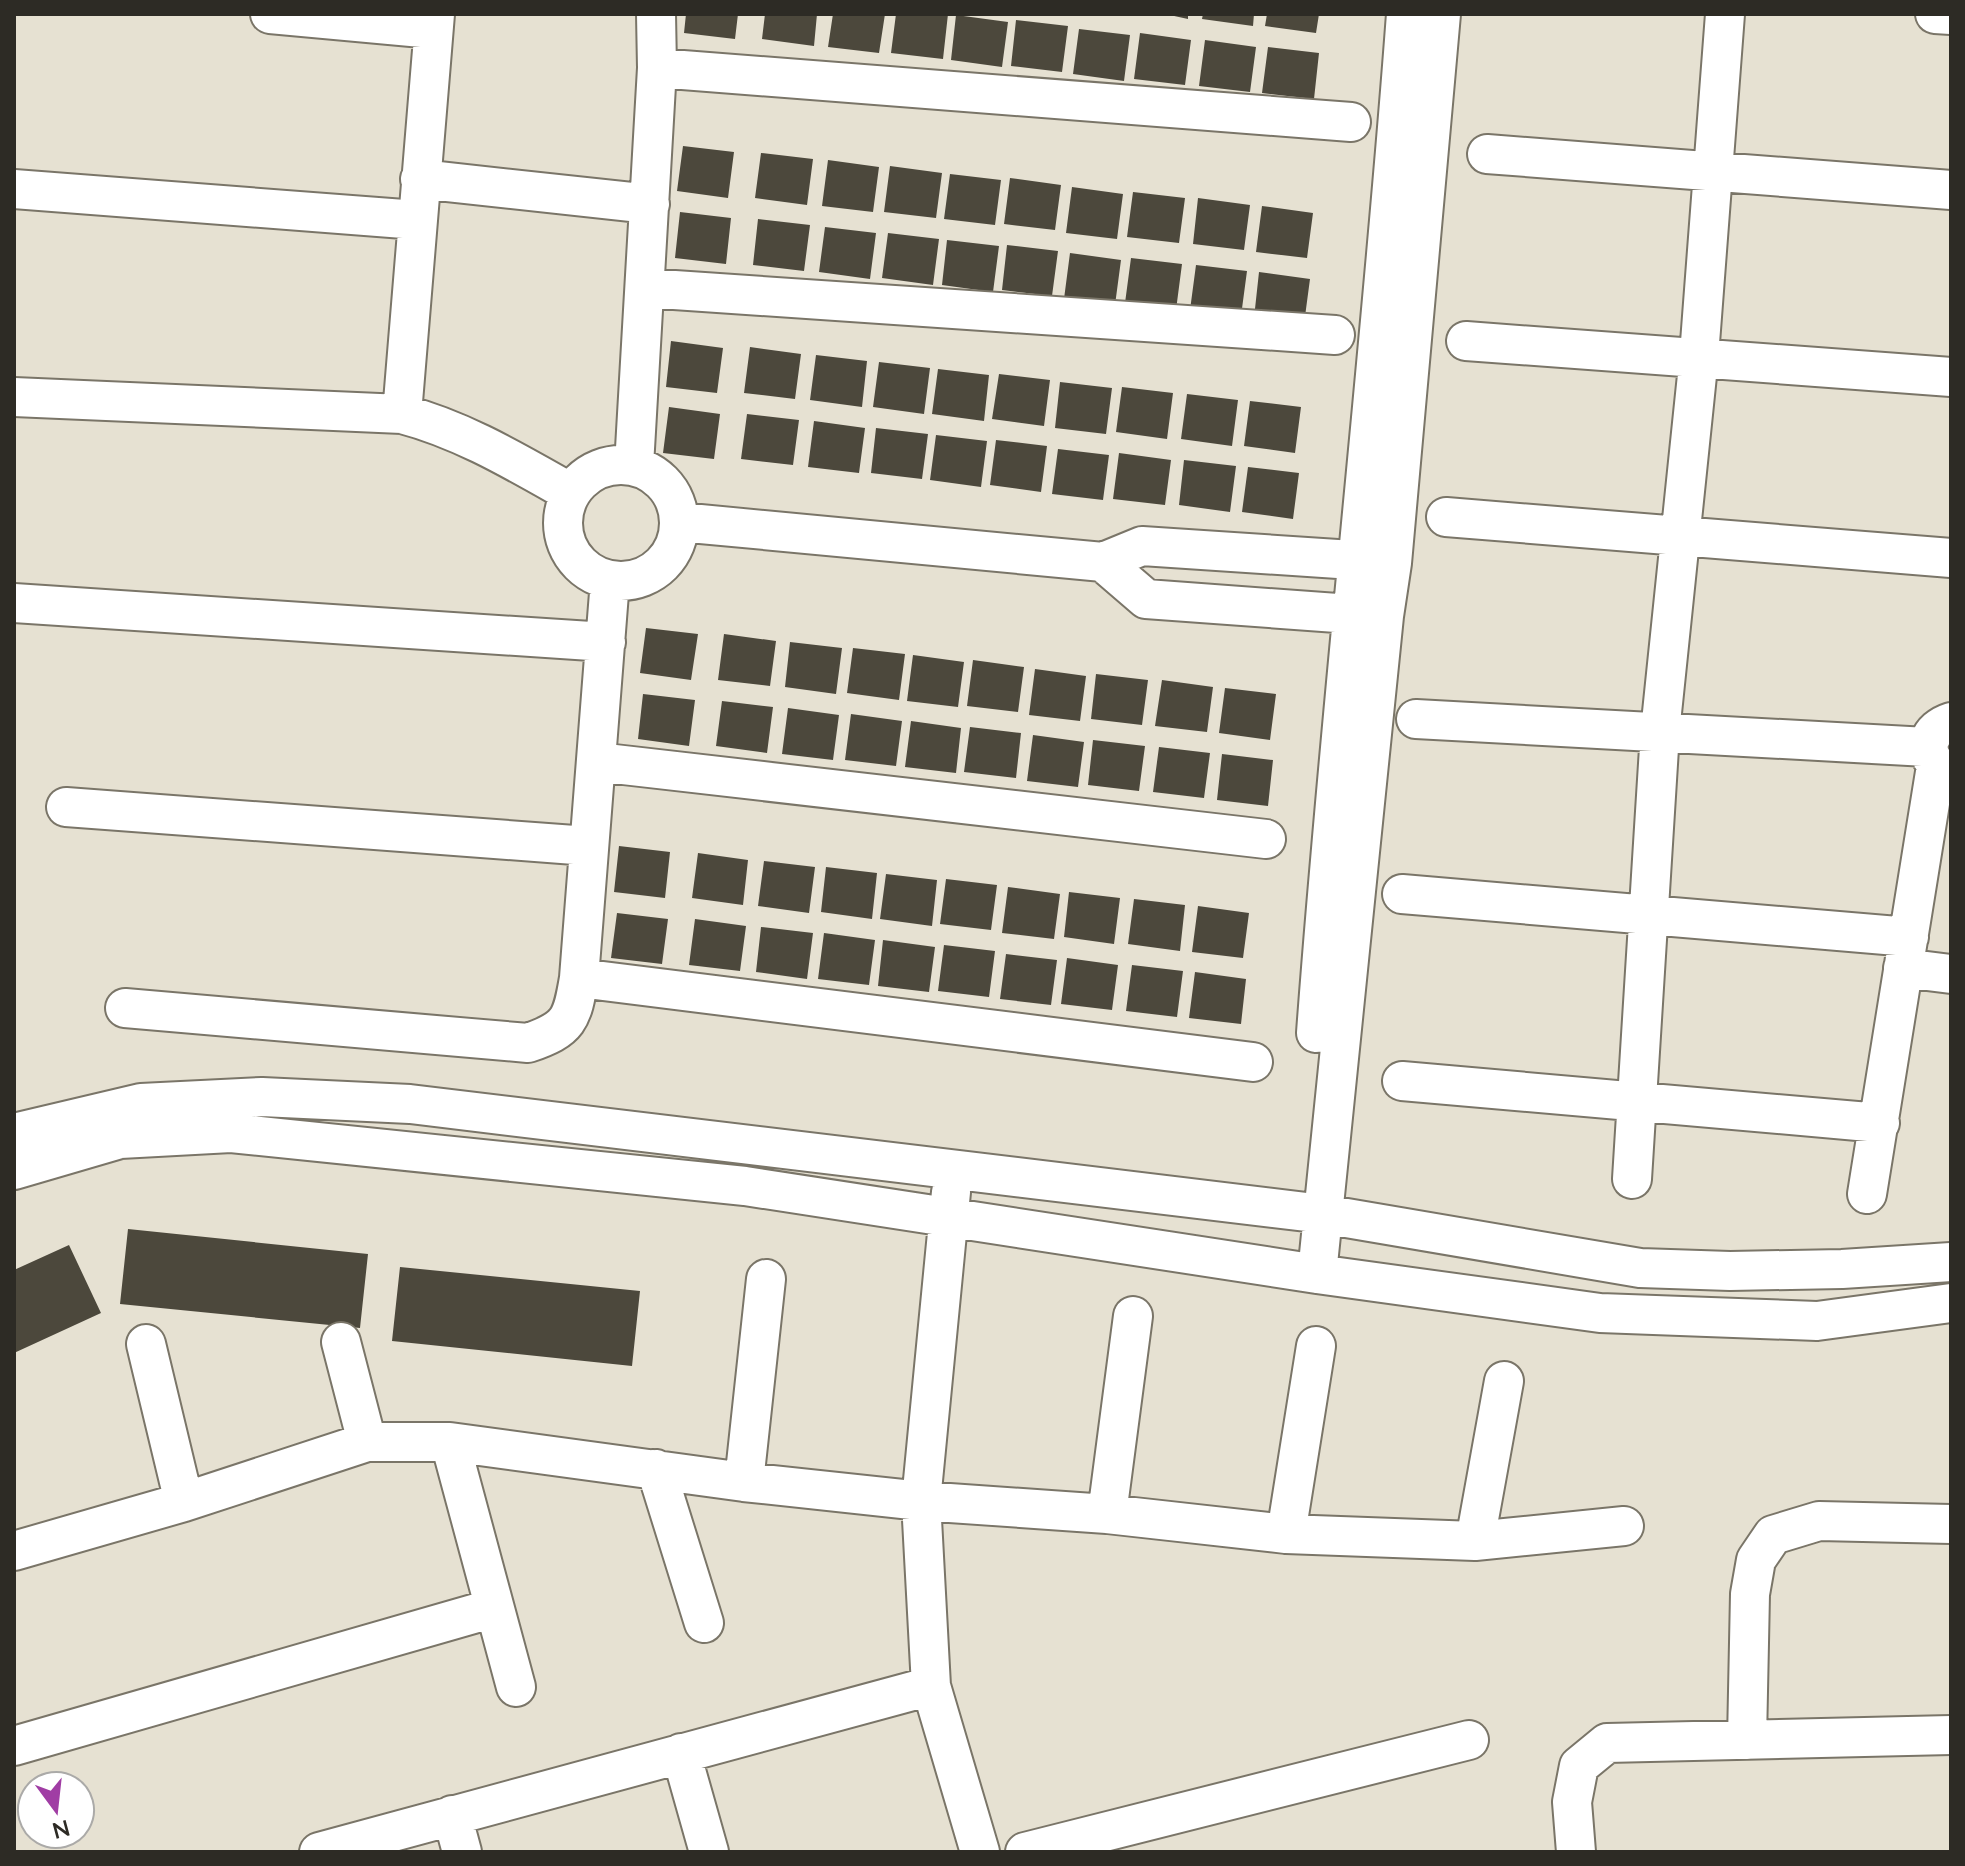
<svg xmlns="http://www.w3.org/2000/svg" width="1965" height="1866" viewBox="0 0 1965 1866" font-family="Lato,sans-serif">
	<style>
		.building { fill: #4c483c }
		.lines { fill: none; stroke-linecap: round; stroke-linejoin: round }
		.minor-casing { stroke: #7a7568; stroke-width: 42 }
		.minor { stroke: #fff; stroke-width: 38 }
	</style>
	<rect width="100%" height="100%" fill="#e6e1d2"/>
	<!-- building -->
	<path class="building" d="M686 14H738L735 39 684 33Z
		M765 14H817L814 46 762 39Z
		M833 14H885L879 53 828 47Z
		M896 14H948L943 59 891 53Z
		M1165 14H1188V19Z
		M1203 14H1254L1253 26 1202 19Z
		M1267 14H1319L1316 33 1265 26Z
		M956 15 1008 22 1002 67 951 60Z
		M1016 20 1068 26 1062 72 1011 66Z
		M1079 29 1130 35 1124 81 1073 74Z
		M1140 33 1191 40 1185 85 1134 79Z
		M1205 40 1256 47 1250 92 1199 86Z
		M1268 47 1319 53 1314 99 1262 93Z
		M683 146 734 152 728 198 677 191Z
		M761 153 813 159 807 205 755 198Z
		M828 160 879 167 873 212 822 206Z
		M890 166 942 173 936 218 884 212Z
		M950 174 1001 180 995 225 944 219Z
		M1010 178 1061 185 1055 230 1004 224Z
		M1072 187 1123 194 1117 239 1066 233Z
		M1133 192 1185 198 1179 243 1127 237Z
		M1198 198 1250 205 1244 250 1193 244Z
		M1262 206 1313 213 1307 258 1256 252Z
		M680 212 731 218 726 264 675 258Z
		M758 219 810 225 804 271 753 265Z
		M825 227 876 233 870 279 819 272Z
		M888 233 939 239 933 285 882 278Z
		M947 240 999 246 993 292 942 285Z
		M1007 245 1058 251 1052 296 1002 290Z
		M1070 253 1121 260 1115 305 1064 299Z
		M1131 258 1182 264 1176 310 1125 303Z
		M1196 265 1247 271 1241 316 1190 310Z
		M1259 272 1310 279 1304 324 1254 318Z
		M671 341 723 348 717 393 666 387Z
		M750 347 801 354 795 399 744 393Z
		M816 355 867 361 862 407 810 400Z
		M879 362 930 368 924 414 873 407Z
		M938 369 989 375 984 421 932 414Z
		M999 374 1050 380 1044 426 992 419Z
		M1060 382 1112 388 1106 434 1055 428Z
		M1122 387 1173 393 1167 439 1116 432Z
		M1187 394 1238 400 1232 446 1181 439Z
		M1250 401 1301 407 1295 453 1244 446Z
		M669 407 720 414 714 459 663 453Z
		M747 414 799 420 793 465 741 459Z
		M814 421 865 428 859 473 808 467Z
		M876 428 928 434 922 479 871 473Z
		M936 435 987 441 981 487 930 480Z
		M996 440 1047 446 1041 492 990 485Z
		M1058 449 1109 455 1103 500 1052 494Z
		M1119 453 1171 460 1165 505 1113 499Z
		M1184 460 1236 466 1230 512 1179 505Z
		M1248 467 1299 473 1293 519 1242 512Z
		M646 628 698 634 691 680 640 673Z
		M724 634 776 641 770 686 718 680Z
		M790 642 842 648 836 694 785 687Z
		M853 648 905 654 899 700 847 693Z
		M913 655 964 662 958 707 907 701Z
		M973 660 1024 667 1018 712 967 706Z
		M1035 669 1086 676 1080 721 1029 715Z
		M1096 674 1148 680 1142 725 1091 719Z
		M1162 680 1213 687 1207 732 1155 726Z
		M1225 688 1276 694 1270 740 1219 733Z
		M643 694 695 700 689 746 638 739Z
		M722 701 773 707 767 753 716 746Z
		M788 708 839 715 833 760 782 754Z
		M851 714 902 721 896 766 845 760Z
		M911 721 961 728 956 773 905 767Z
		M970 727 1021 733 1016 778 964 772Z
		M1033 735 1084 742 1078 787 1027 781Z
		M1093 740 1145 746 1139 791 1088 785Z
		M1159 747 1210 753 1204 798 1153 792Z
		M1222 754 1273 760 1268 806 1217 800Z
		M619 846 670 852 665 898 614 892Z
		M698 853 748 860 743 905 692 898Z
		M764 861 815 867 809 913 758 906Z
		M826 867 877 873 872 919 821 912Z
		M886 874 937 880 932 926 880 919Z
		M946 879 997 885 991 930 940 924Z
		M1008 887 1060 894 1054 939 1002 933Z
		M1069 892 1120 898 1114 944 1064 937Z
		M1134 899 1185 905 1180 951 1128 944Z
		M1198 906 1249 913 1243 958 1192 952Z
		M617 913 668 919 662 964 611 958Z
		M695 919 746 926 740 971 689 965Z
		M761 927 813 933 807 979 756 972Z
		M824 933 875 940 869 985 818 979Z
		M883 940 935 947 929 992 878 986Z
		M944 945 995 951 989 997 938 991Z
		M1006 954 1057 960 1051 1005 1000 999Z
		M1067 958 1118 965 1112 1010 1061 1004Z
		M1132 965 1183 971 1177 1017 1126 1011Z
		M1195 972 1246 979 1241 1024 1189 1018Z
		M128 1229 368 1254 360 1328 120 1304Z
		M69 1245 101 1313 14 1353V1270Z
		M400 1267 640 1291 632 1366 392 1341Z"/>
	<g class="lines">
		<!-- minor casing -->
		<g class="minor-casing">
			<path id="minor" d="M270 14 433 29
				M1935 14 1951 15
				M657 68 1351 122
				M1487 154 1951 190
				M420 179 650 204
				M14 189 417 220
				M645 288 1335 335
				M1466 341 1951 377
				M14 397 402 414C463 430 516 462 571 493
				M402 414 435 14
				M563 523a58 58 0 1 1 116 0a58 58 0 1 1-116 0Z
				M634 466 657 68 656 14
				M1446 517 1951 558
				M679 522 1103 562 1142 546 1383 562
				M1103 562 1146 599 1378 616
				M14 603 606 642
				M1416 719 1927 747
				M597 762 1266 839
				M1939 767C1920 750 1929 729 1951 722
				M66 807 588 846
				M1402 894 1909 937
				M1903 968 1951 974
				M579 978 1253 1062
				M125 1008 528 1043C569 1029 572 1020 579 978L610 580
				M1316 1033C1341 693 1381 354 1406 14
				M1402 1081 1880 1123
				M14 1133 141 1103 262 1097 410 1104 1323 1214 1640 1268 1730 1271 1842 1269 1951 1262
				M14 1170 120 1139 231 1133 745 1186 1317 1274 1600 1313 1817 1321 1951 1303
				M1632 1179 1660 732 1699 356 1725 14
				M951 1192 921 1501 931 1686 980 1852
				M1867 1194 1936 766
				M1317 1274 1384 616 1392 563 1441 14
				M341 1342 367 1442
				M146 1344 184 1502
				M450 1442 516 1687
				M656 1469 704 1623
				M744 1482 766 1279
				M1107 1514 1133 1316
				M1286 1534 1316 1346
				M1475 1541 1504 1381
				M14 1551 184 1502 367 1442H450L744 1482 921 1501 1107 1514 1286 1534 1475 1541 1624 1526
				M1747 1740 1750 1594 1756 1560 1773 1535 1819 1521 1951 1524
				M14 1746 494 1608
				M681 1753 709 1852
				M452 1815 462 1852
				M319 1852 931 1686
				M1025 1852 1469 1740
				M1576 1852 1572 1802 1579 1766 1607 1743 1951 1735"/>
		</g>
		<!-- minor -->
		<use href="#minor" class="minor"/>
	</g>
	<!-- border -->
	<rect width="1965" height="1866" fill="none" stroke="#2d2b25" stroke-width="32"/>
	<!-- north arrow -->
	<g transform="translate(56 1810) rotate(165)"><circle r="38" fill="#ffffff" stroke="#abaaa8" stroke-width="2"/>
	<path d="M0-6L14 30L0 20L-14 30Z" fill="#a03da4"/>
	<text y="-12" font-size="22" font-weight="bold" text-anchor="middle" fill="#2d2b25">N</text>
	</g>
</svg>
